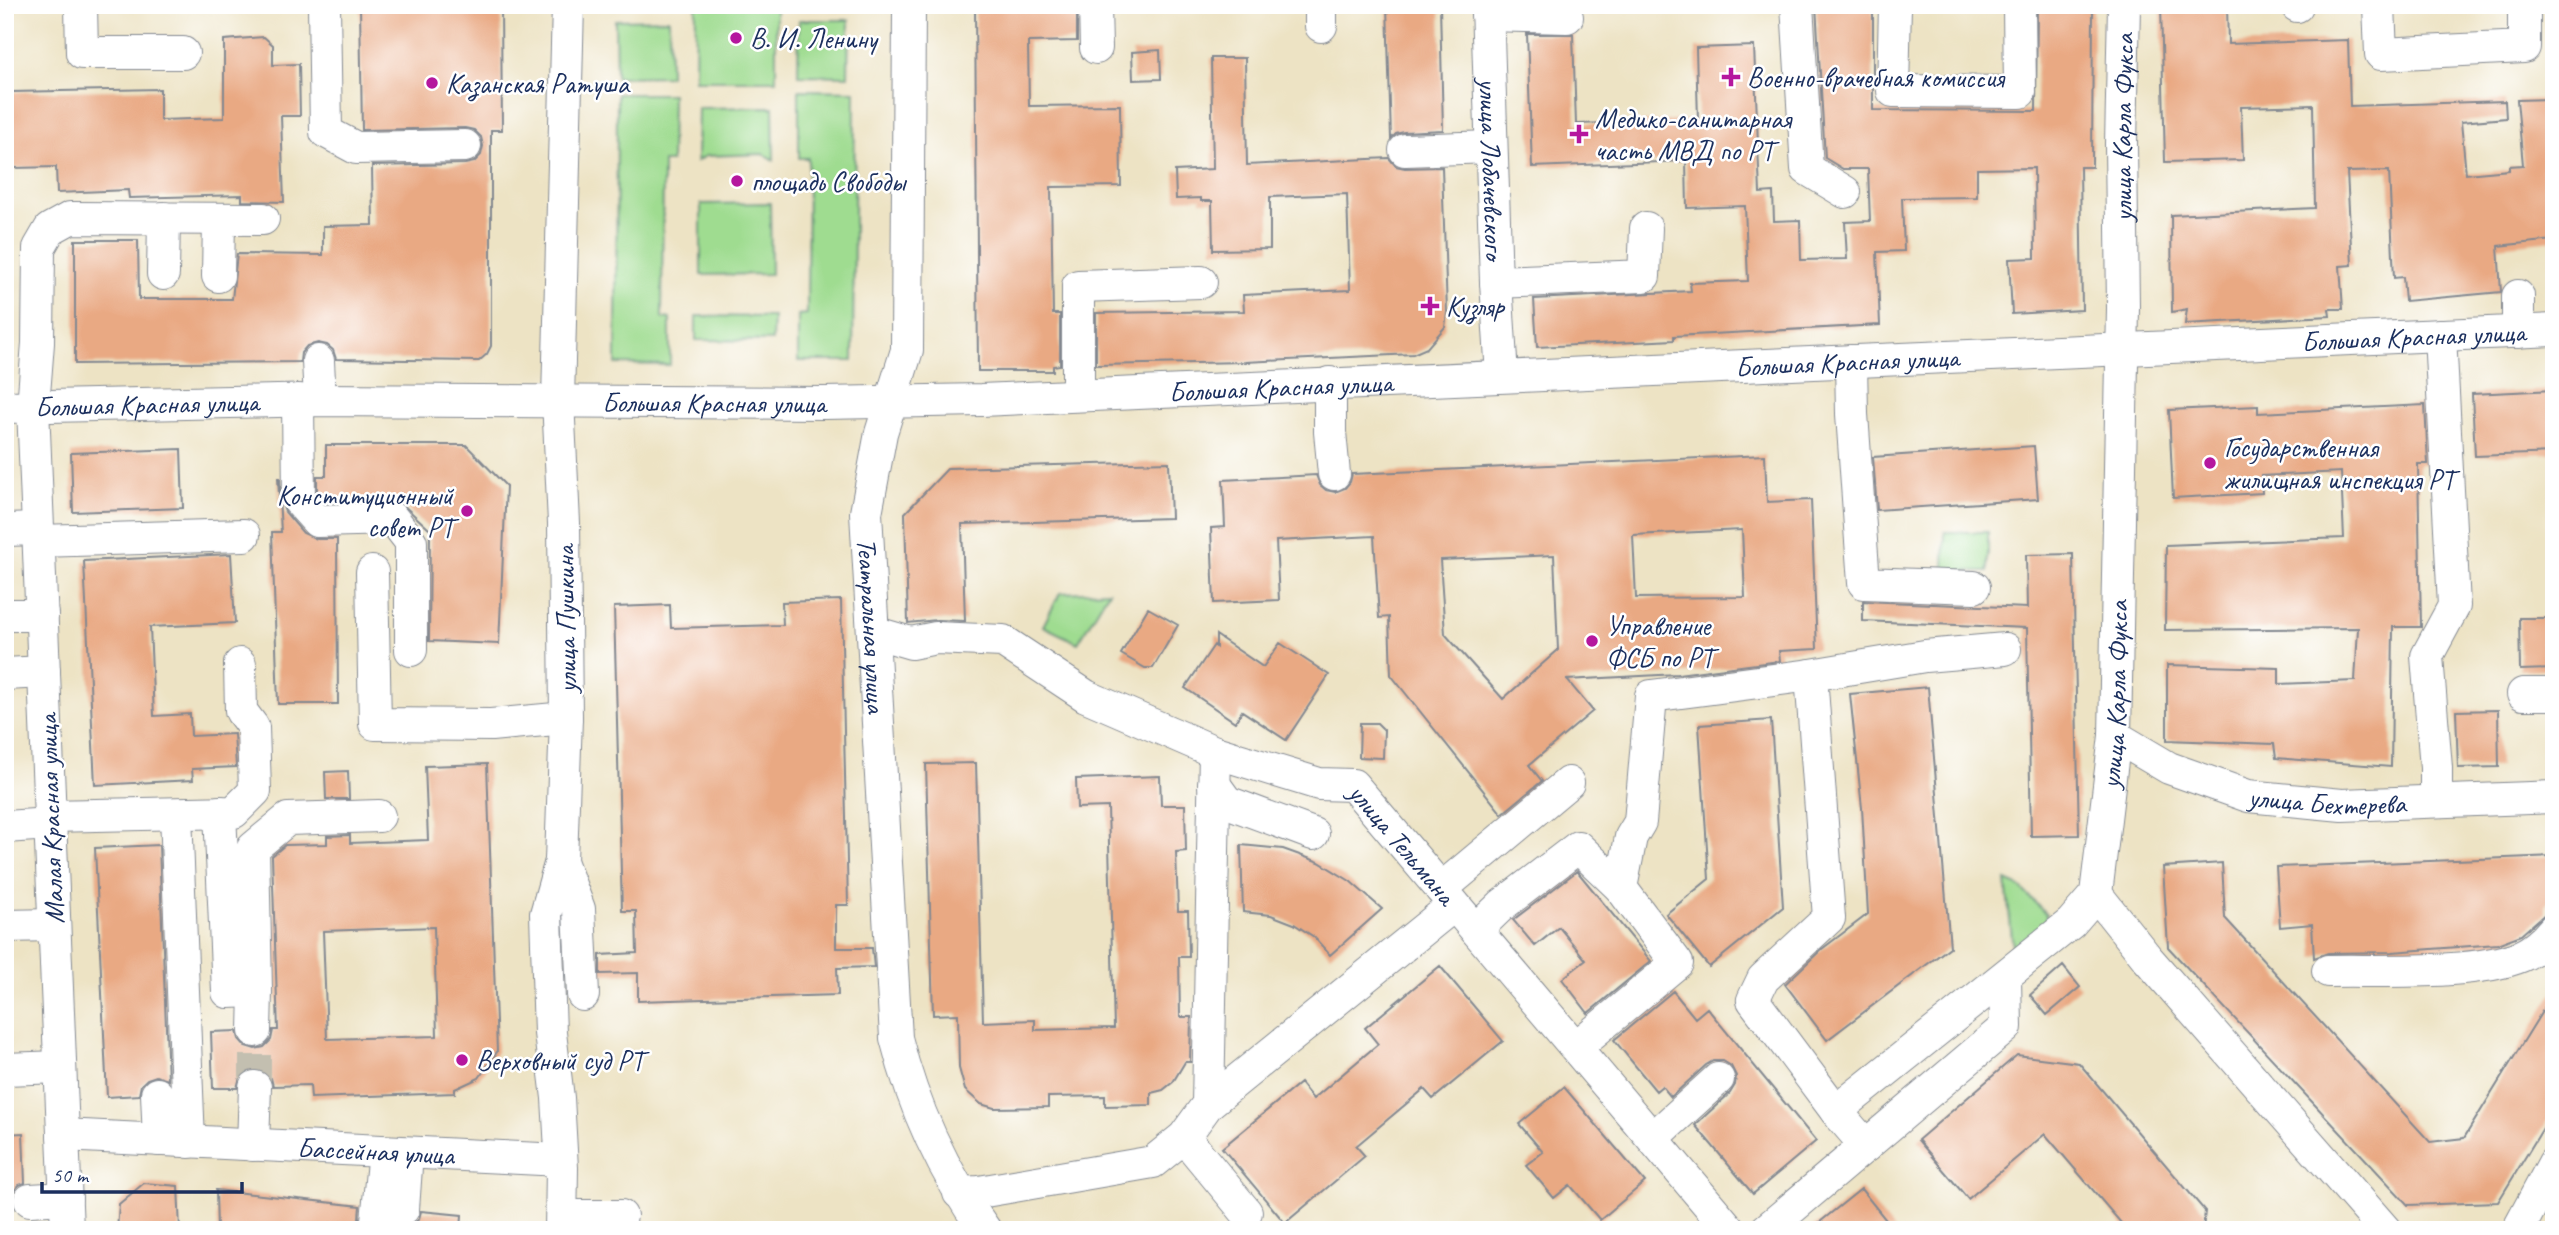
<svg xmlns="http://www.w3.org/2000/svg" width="2559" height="1235" viewBox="0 0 2559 1235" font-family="Caveat,sans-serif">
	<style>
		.green { fill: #9fdc90; stroke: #5d8677; stroke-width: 2 }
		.building { fill: #e9a983; fill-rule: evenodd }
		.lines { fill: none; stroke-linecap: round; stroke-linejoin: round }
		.minor-tunnel { stroke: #c3bfb0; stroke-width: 32; stroke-dasharray: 32 16; stroke-linecap: butt }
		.minor-casing { stroke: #848991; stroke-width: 34 }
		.minor { stroke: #fff; stroke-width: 32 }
		.poi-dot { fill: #b5179e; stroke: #fff; stroke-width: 2.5 }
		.labels { text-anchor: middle; stroke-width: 5; stroke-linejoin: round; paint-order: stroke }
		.poi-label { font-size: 28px; fill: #1b2f5e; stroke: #fff; text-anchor: start }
		.street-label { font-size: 28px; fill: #1b2f5e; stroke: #fff }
	</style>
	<rect width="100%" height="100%" fill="#fff"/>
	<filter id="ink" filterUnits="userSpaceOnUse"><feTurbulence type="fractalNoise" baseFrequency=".0143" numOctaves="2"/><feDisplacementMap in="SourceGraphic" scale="14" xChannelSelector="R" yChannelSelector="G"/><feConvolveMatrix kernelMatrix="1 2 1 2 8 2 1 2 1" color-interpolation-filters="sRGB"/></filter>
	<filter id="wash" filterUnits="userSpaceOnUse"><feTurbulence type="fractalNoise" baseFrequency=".00686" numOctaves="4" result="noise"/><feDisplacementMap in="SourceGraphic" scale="28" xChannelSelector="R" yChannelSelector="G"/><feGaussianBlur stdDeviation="1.57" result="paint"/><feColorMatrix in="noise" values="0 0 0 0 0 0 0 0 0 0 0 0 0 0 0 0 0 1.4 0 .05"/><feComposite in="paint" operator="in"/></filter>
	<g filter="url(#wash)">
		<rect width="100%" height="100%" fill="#ede3c4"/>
		<!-- green -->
		<path class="green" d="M696 6H776V80H695Z
			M669 19 670 76 616 77 615 20Z
			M799 20H849L848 76 798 75Z
			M799 90 855 91 853 361H798V315L807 314 808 158H799Z
			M617 94H672L671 162H663L662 318 670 319V365L616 364Z
			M773 107 774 160 763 154 706 156 697 161 698 108Z
			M770 203 771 274 701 275V204Z
			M696 316 773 317 772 341 696 340Z
			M1945 532H1988V571H1944Z
			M1109 591 1078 643 1043 626 1060 593Z
			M2006 881 2020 887 2046 914V925L2014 958Z"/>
		<g id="blocks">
			<!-- building -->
			<path class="building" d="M360 5H501L502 130H491V346L487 354 479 361 336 359 333 350 327 345 318 343 307 346 301 353 300 362 75 364V240H138L139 299H232L237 254 323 255V226L373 225 372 166 465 164 474 162 481 155 483 146 481 137 474 130 465 128 362 130Z
				M975 5H1077V41L1028 42 1029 106 1120 105 1121 186 1051 187 1053 314H1060V365L1053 366V371H978Z
				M1387 5H1440L1443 130 1404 132 1396 134 1391 139Z
				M1816 5H1873V110L2036 111 2037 5H2093L2092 167H2080L2082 310 2012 314 2009 259 2035 258 2034 168 1977 169V197L1902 198 1904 251 1877 252 1880 325 1674 336V340L1537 347 1534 299 1691 291 1690 283 1748 281 1745 206 1687 208 1686 161 1532 167 1527 34H1573L1576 124 1698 120 1696 48 1754 46 1760 193 1773 192 1774 221 1800 220 1801 260 1847 259 1845 222 1870 221 1868 169H1843L1825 158Z
				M2161 5H2227L2228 44 2348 40 2350 106 2505 101 2506 118 2461 122 2466 174 2509 170V166L2523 165 2517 100 2552 99 2554 240 2498 246 2501 292 2405 301 2403 277 2394 278 2389 171 2347 172 2352 265 2340 266 2343 309H2329L2330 316 2185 324 2187 309 2172 312 2171 215 2315 208 2313 105 2241 107 2243 160 2165 162Z
				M264 37 273 45V65L299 64 300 116H281L284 202 242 201V195L129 198 128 190 57 193 56 167 13 168 11 92 160 89V120L224 118V40Z
				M1160 50 1161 79 1133 80 1132 52Z
				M1211 58H1245L1247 165 1389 158 1396 166 1405 168 1442 167 1447 312 1445 327 1427 348 1413 354 1245 362 1096 365V313L1244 311 1243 295 1350 290 1347 194 1270 197V249L1213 250 1212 201H1201V198L1176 199 1175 171 1213 169Z
				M2554 390V453L2475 456 2472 394Z
				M2425 405 2428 464H2418L2421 627H2393L2391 767 2276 758 2274 744 2167 740V665L2279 668V684L2355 681 2358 628 2165 630 2166 545 2344 538 2341 472 2261 476 2262 493 2173 498 2169 410 2258 406V413Z
				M326 445H466L506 486 499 644 429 641 430 530 400 502H325L317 494V476H326Z
				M2034 446 2038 499 1877 510 1873 457Z
				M181 449 183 508 73 512 71 453Z
				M1765 455 1767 502 1811 500 1817 649 1779 651 1780 661 1678 674 1567 680 1593 711 1529 765 1542 781 1502 814 1391 675 1389 617 1379 618 1374 536 1276 541 1279 600 1214 603 1211 528 1225 527 1223 480 1316 475 1320 485 1326 490 1335 492 1345 488 1350 482 1352 474ZM1742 530 1745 597 1636 598 1633 535ZM1554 555 1558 650 1503 699 1445 634 1440 560Z
				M1169 462 1171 518 962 524 965 621 937 620 908 623 905 513 948 468Z
				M278 478H280L281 501 285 512 303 533 317 539H337L338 704H278L272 532H281Z
				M231 554 235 623 150 627 154 716 190 714 191 736 234 734 236 767 192 769 193 780 95 785 84 561Z
				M2073 554 2079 835 2031 836 2027 628 1863 621V601L2027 608 2026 555Z
				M841 600 848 905H836V948H872L874 967 837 968 838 995 638 1001V973L600 974V955L637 953 636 911H622L614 607 670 605 671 628 783 625 782 602Z
				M1148 608 1178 625 1153 668H1145L1121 654Z
				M2519 618H2554V669L2520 670Z
				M1216 635 1263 667 1280 643 1329 675 1286 740 1242 711 1235 722 1185 688 1214 645 1216 647Z
				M1928 687 1950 947 1827 1040 1785 984 1822 949 1868 914 1862 808 1850 694Z
				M2498 710 2499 767 2458 768 2456 711Z
				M1771 720 1783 907 1709 967 1666 914 1709 879 1699 725Z
				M1360 723H1377L1384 730 1383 758 1359 757Z
				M976 763 983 1022 1035 1020V1030L1114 1028 1108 807 1077 808 1076 779 1160 776 1161 805H1185L1186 851 1176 852 1178 911H1188L1189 957H1179L1180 1017H1191L1190 1062H1185L1173 1082 1163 1090 1151 1093V1105L1105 1106V1096L1048 1097V1107L994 1108 981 1104 965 1090 959 1068 958 1014 933 1015 926 764Z
				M487 764 497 1052 479 1078 455 1089V1093L311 1098 310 1085 273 1086 271 1078 265 1072 255 1069 246 1071 240 1077 237 1088H213L211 1032 237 1031 239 1039 245 1046 255 1049 264 1047 271 1040 273 1030H278L272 856 285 845 327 844V836L350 835V843L428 840 425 766ZM434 927 437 1036 327 1039 323 931Z
				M348 771 349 799H326L325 772Z
				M159 845 168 1080 156 1076 147 1079 141 1085 139 1095 107 1097 95 848Z
				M1241 845 1283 849 1319 862 1350 881 1382 909 1330 955 1314 937 1294 924 1271 915 1243 912Z
				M2554 856V894L2546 904V913L2521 935 2497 944 2392 952 2328 953 2314 958 2312 924 2280 927 2276 867Z
				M2222 863 2225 918 2430 1142 2464 1138 2554 992V1110L2498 1202 2408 1205 2168 947 2163 867Z
				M1577 871 1651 961 1588 1013 1562 979 1586 960 1559 927 1535 946 1513 920Z
				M1440 966 1503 1041 1433 1099 1424 1089 1356 1146 1365 1156 1285 1223 1222 1148 1300 1083 1313 1099 1378 1044 1365 1028Z
				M2063 966 2080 987 2047 1015 2030 995Z
				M1673 991 1695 1018 1707 1008 1816 1141 1753 1194 1695 1125 1730 1093 1735 1085 1736 1076 1731 1066 1723 1061H1713L1706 1065 1671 1097 1662 1086 1656 1091 1614 1040Z
				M2017 1055 2079 1063 2205 1211 2203 1230H2127L2045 1134 1968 1199 1918 1140Z
				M1564 1087 1645 1182 1600 1220 1570 1185 1554 1198 1526 1165 1543 1152 1519 1124Z
				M23 1133 25 1183 19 1185 13 1192 12 1202 14 1209 5 1210V1134Z
				M144 1183 178 1186 180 1230H117L119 1204Z
				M1861 1189 1894 1230H1810Z
				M216 1190 360 1206 358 1230H217Z
				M421 1211 462 1215 461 1230H395V1225L402 1227 412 1225 419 1219Z"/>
		</g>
	</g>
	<g filter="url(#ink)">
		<use href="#blocks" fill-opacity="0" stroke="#848991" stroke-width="2"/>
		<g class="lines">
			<!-- minor-tunnel -->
			<path class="minor-tunnel" d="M255 1087V1031"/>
			<!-- minor casing -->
			<g class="minor-casing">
				<g id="minor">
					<path d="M81 5 82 53H183"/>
					<path d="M324 5 326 132 356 148 465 146"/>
					<path id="s1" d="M909 5 907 350 881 433 866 513 896 1038C913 1106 944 1173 985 1230"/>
					<path d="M1095 5 1096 48"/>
					<path d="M1321 5V26"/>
					<path id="s2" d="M1487 5 1496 282 1502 376"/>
					<path d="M1797 5 1807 169 1845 192"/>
					<path d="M1895 5 1893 91 2020 92 2019 5"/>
					<path d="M2297 5V6"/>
					<path d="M2379 5 2381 54 2524 47V5"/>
					<path d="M1487 15 1567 17"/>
					<path d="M1405 150 1491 147"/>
					<path d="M163 274 164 218"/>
					<path d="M218 276 219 219"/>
					<path d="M1496 282 1644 276 1646 228"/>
					<path d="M2518 296V332"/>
					<path d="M318 361 320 400"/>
					<path d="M1851 361 1852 414 1864 583 1974 587"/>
					<path d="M1330 383V432L1334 474"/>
					<path d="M1078 395V286L1201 282"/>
					<path d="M298 400 299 501 317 521 393 519 411 542V650"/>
					<path id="s3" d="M5 407 320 400 824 403 981 400 2554 330"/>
					<path d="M5 530 38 529"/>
					<path d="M39 541 244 535"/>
					<path d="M372 572 375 724 491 725 566 718"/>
					<path d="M5 615H42"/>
					<path id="s4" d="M873 632 911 643 936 638 1003 641 1086 696 1215 752 1319 784 1353 785 1730 1230"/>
					<path d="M5 674 44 672"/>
					<path d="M2523 694H2554"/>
					<path id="s5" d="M2115 736 2169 768 2248 796 2342 805 2554 797"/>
					<path d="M1214 784 1227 802 1313 834"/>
					<path d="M2436 801V768L2427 656 2454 606 2440 335"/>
					<path d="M220 812 228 992 256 991 253 848 288 819 379 816"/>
					<path d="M176 814 189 1142"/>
					<path d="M50 816 234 812 255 791 253 727 241 711 240 664"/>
					<path d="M5 827 50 824"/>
					<path d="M561 861 579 909 583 995"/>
					<path d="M1621 888 1631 837 1640 822 1651 696 1811 675"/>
					<path d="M1441 889 1568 783"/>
					<path d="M2096 894 2147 958 2385 1230"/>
					<path d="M5 926 54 925"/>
					<path d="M1476 930 1502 905 1578 847 1621 888 1677 963 1576 1047"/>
					<path d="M2328 971C2380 970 2475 975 2521 956 2535 950 2544 941 2554 929"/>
					<path d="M255 1031 256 991"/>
					<path d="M5 1069 60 1067"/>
					<path d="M157 1094 159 1140"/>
					<path d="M1208 1104 1454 905"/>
					<path d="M1836 1111 1753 1000 1763 979 1829 918 1811 675 1925 656 2005 649"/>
					<path id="s6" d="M63 1135 561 1160"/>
					<path d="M1184 1137 1246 1212"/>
					<path d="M1653 1138 1718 1079"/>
					<path d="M253 1145 255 1087"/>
					<path id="s7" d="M1866 1146 1836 1111 2071 923 2096 894 2115 736 2123 308 2121 144 2124 5"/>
					<path d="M959 1193 979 1192 1153 1162 1184 1137 1208 1104 1215 752"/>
					<path d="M30 1200 66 1198"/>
					<path d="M403 1209 407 1153"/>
					<path d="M562 1216H621"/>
					<path d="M67 1230 33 407 38 343 39 248 50 229 70 218 263 219"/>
					<path d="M376 1230 384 1152"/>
					<path d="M561 1230 562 1168 558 1098 550 1033 546 914 561 861 566 718 564 523 558 400 568 5"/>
					<path d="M1766 1230 2006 1027 2005 977"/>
					<path d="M2518 1230 2554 1163"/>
				</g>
			</g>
			<!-- minor -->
			<use href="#minor" class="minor"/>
		</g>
	</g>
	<!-- markers -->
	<g class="poi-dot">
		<circle cx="736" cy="38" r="7"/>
		<path d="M1727.5 66.5h7v7h7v7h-7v7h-7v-7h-7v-7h7z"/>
		<circle cx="432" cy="83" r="7"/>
		<path d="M1575.5 123.5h7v7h7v7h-7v7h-7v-7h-7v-7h7z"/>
		<circle cx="737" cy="181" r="7"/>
		<path d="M1426.5 295.5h7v7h7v7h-7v7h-7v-7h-7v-7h7z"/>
		<circle cx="2210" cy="463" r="7"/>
		<circle cx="467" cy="511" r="7"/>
		<circle cx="1592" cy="641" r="7"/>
		<circle cx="462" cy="1060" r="7"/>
	</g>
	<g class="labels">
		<!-- poi labels -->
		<g class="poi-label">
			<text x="750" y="48">В. И. Ленину</text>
			<text x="1747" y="87">Военно-врачебная комиссия</text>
			<text x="446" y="93">Казанская Ратуша</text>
			<text x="1595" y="128">Медико-санитарная<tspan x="1595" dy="32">часть МВД по РТ</tspan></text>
			<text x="751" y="191">площадь Свободы</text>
			<text x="1446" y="316">Кузляр</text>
			<text x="2224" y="457">Государственная<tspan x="2224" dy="32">жилищная инспекция РТ</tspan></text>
			<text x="453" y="505" text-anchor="end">Конституционный<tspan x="453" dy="32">совет РТ</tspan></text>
			<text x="1606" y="635">Управление<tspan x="1606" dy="32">ФСБ по РТ</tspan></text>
			<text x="476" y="1070">Верховный суд РТ</text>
		</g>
		<!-- street labels -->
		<g class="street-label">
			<text dy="10" stroke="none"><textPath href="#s7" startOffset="1153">улица Карла Фукса</textPath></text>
			<text dy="10" stroke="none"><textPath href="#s2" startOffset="164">улица Лобачевского</textPath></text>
			<text dy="10" stroke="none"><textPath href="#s3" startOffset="2410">Большая Красная улица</textPath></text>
			<text dy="10" stroke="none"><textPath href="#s3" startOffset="1843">Большая Красная улица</textPath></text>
			<text dy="10" stroke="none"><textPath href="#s3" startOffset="1276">Большая Красная улица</textPath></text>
			<text dy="10" stroke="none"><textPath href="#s3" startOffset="709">Большая Красная улица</textPath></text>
			<text dy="10" stroke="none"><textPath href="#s3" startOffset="142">Большая Красная улица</textPath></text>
			<text transform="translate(565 619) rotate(-91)" y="10">улица Пушкина</text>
			<text dy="10" stroke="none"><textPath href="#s1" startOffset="626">Театральная улица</textPath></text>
			<text dy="10" stroke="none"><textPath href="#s7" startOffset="586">улица Карла Фукса</textPath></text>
			<text dy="10" stroke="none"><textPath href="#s5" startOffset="226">улица Бехтерева</textPath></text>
			<text transform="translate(50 819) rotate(-92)" y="10">Малая Красная улица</text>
			<text dy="10" stroke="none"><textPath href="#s4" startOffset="592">улица Тельмана</textPath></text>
			<text dy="10" stroke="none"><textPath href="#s6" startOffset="313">Бассейная улица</textPath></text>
		</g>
	</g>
	<!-- margin -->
	<rect width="2559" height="1235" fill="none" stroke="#fff" stroke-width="28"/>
	<!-- scale -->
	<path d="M42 1182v10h200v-10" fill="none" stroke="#1b2f5e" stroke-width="3.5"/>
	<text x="52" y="1182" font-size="21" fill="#1b2f5e" stroke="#ffffff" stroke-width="5" paint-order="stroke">50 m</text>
</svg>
